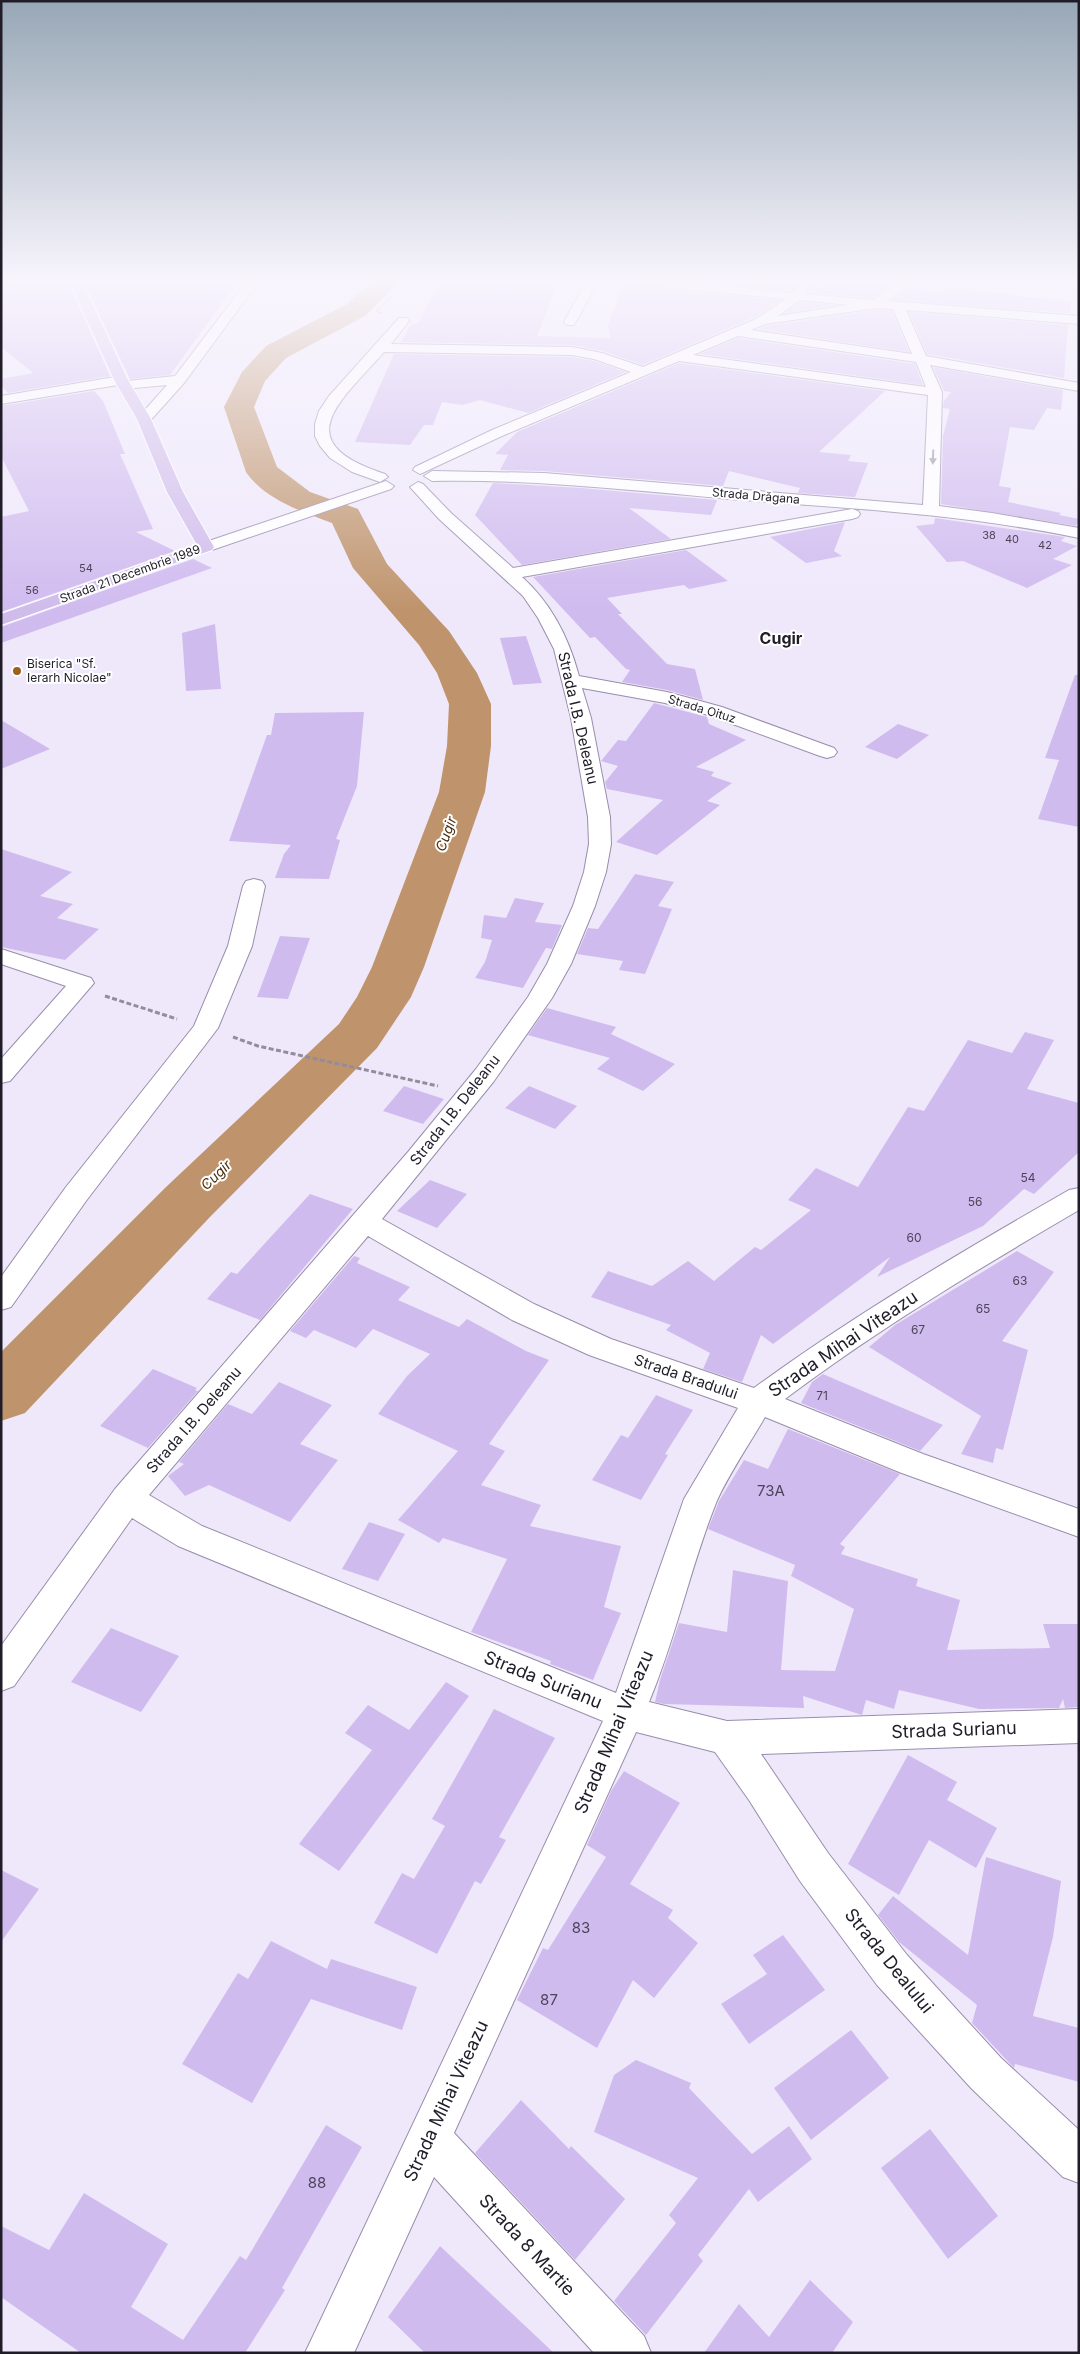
<svg xmlns="http://www.w3.org/2000/svg" width="1080" height="2354" viewBox="0 0 1080 2354" font-family="Inter,sans-serif">
	<style>
		.lines { fill: none; stroke-linecap: round; stroke-linejoin: round }
		.river { fill: #bf946c; fill-rule: evenodd }
		.building { fill: #d0bbef }
		.minor-casing { stroke: #998dab; stroke-width: 2 }
		.major-casing { stroke: #fff; stroke-width: 2 }
		.path-far1 { stroke: #928c9b; stroke-width: 1; stroke-dasharray: 2.5 1; stroke-linecap: butt }
		.path { stroke: #928c9b; stroke-width: 3; stroke-dasharray: 5 2.5; stroke-linecap: butt }
		.minor { fill: #fff; fill-rule: evenodd }
		.major { fill: #d0bceb; fill-rule: evenodd }
		.oneway { fill: #9b999e }
		.poi-dot { fill: #9a611f; stroke: #fff; stroke-width: 2 }
		.labels { text-anchor: middle; stroke-width: 4; stroke-linejoin: round; paint-order: stroke }
		.far-number-label { font-size: 11px; fill: #4d445a }
		.far-street-label { font-size: 12px; fill: #211d28; stroke: #fff }
		.far-poi-label { font-size: 12px; fill: #211d28; stroke: #fff; text-anchor: start }
		.number-label { font-size: 12px; fill: #4d445a }
		.far-water-label { font-size: 14px; font-style: italic; fill: #4c2e0d; stroke: #fff }
		.street-label { font-size: 15px; fill: #211d28; stroke: #fff }
		.near-number-label { font-size: 15px; fill: #4d445a }
		.far-district-label { font-size: 16px; font-weight: bold; fill: #211d28; stroke: #fff }
		.near-street-label { font-size: 18px; fill: #211d28; stroke: #fff }
	</style>
	<rect width="100%" height="100%" fill="#efe8fb"/>
	<g class="lines">
		<!-- river -->
		<path class="river" d="M373 280H401L365 316 286 358 265 381 254 407 277 467 310 492 358 509 387 564 449 631 477 673 491 704V746L485 792 424 967 411 997 377 1048 209 1218 25 1413 1 1421V1352L165 1188 339 1024 357 997 372 967 439 792 447 746 449 704 437 673 419 645 353 568 332 523C301 511 265 500 246 472L224 407 242 372 266 346 347 304Z"/>
	</g>
	<!-- building -->
	<path class="building" d="M1 280H67L110 376 8 393 1 386V379L33 373 1 347Z
		M83 280H239L170 375 130 379Z
		M442 280 558 282 537 336 610 338 608 325 623 287 652 288 781 300 755 317 643 365 603 351 572 345 401 342 411 325 418 323Z
		M727 280 753 282 796 286 793 291 687 281Z
		M851 280 890 286 873 298 808 292 807 286 825 287 829 283 844 285Z
		M945 287 1072 302 1070 313 893 300 908 288 939 292Z
		M801 302 834 305 785 313Z
		M877 310 892 311 909 352 758 329 766 326Z
		M909 312 1068 325 1064 378 927 354Z
		M738 338 915 364 923 385 700 354Z
		M394 354 572 357 594 361 626 372 528 413 480 400 462 405 442 402 433 425H424L410 445 355 442Z
		M679 363 885 391 819 452 851 455 848 461 868 463 855 497 798 493 800 488 729 471 723 486 544 471 500 470 508 455 495 454 517 432Z
		M933 367 1063 390 1061 410 1047 408 1034 430 1010 427 999 486 1011 488 1008 502 1061 513 1059 515 1079 519 1076 526 941 504 943 436 950 409 943 408 944 401 951 392 944 391Z
		M94 391 103 401 125 454H120L153 529 136 532 175 551 1 612V517L29 511 1 456V406Z
		M493 483 581 488 717 500 711 515 629 508 671 539 522 565 475 515Z
		M935 518 1065 537 1061 541 1077 546 1053 559 1072 565 1027 588 963 561 947 562 916 526 934 524Z
		M845 522 834 551 842 556 806 563 770 537Z
		M686 550 728 581 689 589 684 585 607 598 622 614H618L667 664 695 669 703 700 667 690 622 682 630 670 626 669 595 637 590 638 533 577Z
		M193 559 212 568 1 643V627Z
		M215 624 221 689 186 691 182 633Z
		M526 636 542 683 513 685 500 638Z
		M1075 675H1079V827L1038 819 1059 760 1045 758Z
		M654 703 707 717 709 724 746 740 696 767 714 772 711 776 732 783 707 801 720 805 657 855 616 842 663 800 607 789 605 782 618 766 601 761 618 740 626 741Z
		M364 712 357 786 336 839 340 840 329 879 275 878 284 854 291 845 229 841 267 735H271L275 713Z
		M1 720 50 749 1 769Z
		M898 724 929 735 897 759 865 747Z
		M1 849 72 872 40 896 73 904 57 918 99 929 65 960 1 947Z
		M635 874 674 882 658 906 672 909 645 974 619 970 623 961 577 954 588 928 598 929Z
		M515 898 544 903 535 922 562 925 552 949 546 948 523 988 475 978 485 962 492 940 481 938 484 915 506 918Z
		M280 936 310 938 288 999 257 997Z
		M547 1008 616 1027 611 1034 675 1064 643 1091 597 1069 610 1058 528 1035Z
		M1025 1032 1054 1040 1027 1089 1079 1103V1152L1034 1194 1024 1189 983 1226 877 1277 890 1257 773 1344 761 1335 742 1382 703 1369 710 1353 666 1330 671 1325 591 1297 608 1271 652 1286 688 1261 714 1281 755 1247 761 1250 811 1210 788 1200 816 1168 858 1187 908 1107 924 1111 968 1040 1012 1053Z
		M404 1086 444 1099 423 1124 383 1111Z
		M529 1086 577 1106 555 1129 505 1108Z
		M430 1180 467 1194 437 1228 397 1211Z
		M310 1194 353 1209 260 1320 207 1299 231 1272 237 1274Z
		M1017 1251 1054 1272 1002 1341 1028 1350 1003 1450 996 1448 993 1463 961 1454 981 1416 869 1347 895 1325Z
		M354 1256 360 1258 357 1263 410 1287 398 1300 459 1327 467 1319 526 1351 549 1360 489 1444 505 1451 481 1485 541 1505 530 1526 621 1546 604 1607 621 1613 593 1680 550 1664 551 1661 471 1632 507 1559 443 1538 439 1543 398 1520 458 1451 378 1414 407 1376 430 1354 373 1329 356 1348 314 1330 306 1338 290 1331Z
		M153 1369 197 1388 195 1390 198 1391 148 1448 100 1426Z
		M823 1374 839 1381 943 1425 920 1451 801 1403 812 1382Z
		M279 1382 332 1405 300 1444 338 1460 290 1522 209 1485 185 1496 168 1476 184 1464 179 1462 228 1404 252 1414Z
		M656 1395 693 1410 665 1454 668 1455 641 1500 592 1480 621 1435 628 1438Z
		M788 1429 900 1474 840 1544 845 1547 841 1554 918 1579 916 1586 960 1600 947 1650 1050 1648 1043 1624H1079V1707L1065 1708 1063 1699 1059 1708 979 1709 899 1690 894 1709 866 1700 862 1715 803 1696 804 1708 664 1704 655 1702 660 1680 679 1623 727 1632 733 1570 788 1581 781 1670 835 1671 854 1609 791 1576 795 1565 708 1529 719 1501 744 1460 768 1469Z
		M369 1522 405 1534 378 1581 342 1569Z
		M111 1628 179 1656 141 1712 71 1682Z
		M446 1682 469 1696 339 1871 299 1844 372 1750 345 1733 368 1705 409 1730Z
		M494 1709 555 1738 499 1837 506 1840 481 1884 475 1881 437 1954 374 1923 402 1873 414 1879 445 1826 432 1819Z
		M908 1755 957 1782 947 1800 997 1828 976 1868 929 1840 899 1895 848 1864Z
		M624 1771 680 1803 630 1884 673 1910 668 1918 698 1943 654 1998 633 1980 597 2048 517 2000 543 1948 548 1950 606 1857 587 1845 611 1791Z
		M986 1857 1061 1881 1053 1937 1033 2016 1079 2028V2082L1015 2064 1014 2068 972 2023 977 2005 899 1942 878 1915 893 1896 968 1955Z
		M1 1870 39 1889 1 1942Z
		M783 1935 825 1990 749 2044 721 2004 767 1974 753 1955Z
		M271 1941 327 1969 331 1959 417 1987 402 2030 311 1999 252 2103 182 2064 238 1973 248 1979Z
		M851 2030 889 2078 811 2140 774 2088Z
		M636 2060 691 2083 689 2088 752 2154 789 2126 812 2159 758 2202 749 2189 698 2255 703 2261 646 2335 614 2301 676 2223 669 2215 698 2178 594 2132 614 2075Z
		M521 2100 569 2149 571 2146 625 2199 575 2260 475 2153Z
		M326 2125 362 2147 282 2288 285 2290 245 2353H81L1 2297V2226L49 2250 84 2193 168 2244 131 2307 183 2340 240 2256 246 2260Z
		M930 2129 998 2216 948 2259 881 2168Z
		M440 2246 554 2353H425L388 2317Z
		M810 2280 853 2322 832 2353H704L739 2304 769 2337Z"/>
	<g class="lines">
		<!-- minor casing -->
		<g class="minor-casing">
			<path id="minor" d="M248 280H260L184 383 149 422 144 423 137 419 167 385 124 389 119 388 118 385 1 404V396L121 376 126 377 127 381 175 376Z
				M587 280H599L574 325H566L564 322Z
				M616 280H661L794 293 797 287 801 285 807 289 806 294 874 300 901 280H915L888 301 1079 316V324L906 310 926 356 1079 383V391L930 365 942 392 939 506 992 513 1079 528V538C963 514 847 508 730 499 630 490 532 479 432 481L424 476 432 471 544 473 923 505 928 395 679 361 502 436 420 474 413 470 415 467 492 430 631 372 594 359 572 355 384 352C340 402 286 442 385 474L388 477 380 482 352 472 330 458 320 446 315 436V424L319 411 329 396 399 318H407L409 321 391 344 572 347 602 353 643 367 756 319 786 299 622 283ZM800 300 848 305 778 316ZM877 308 893 309 912 354 751 330 765 324ZM738 336 916 362 926 387 693 355Z
				M386 481 394 486 391 489 212 550H200L198 547 200 544Z
				M418 482 423 484 451 513 513 568 852 509 858 511 860 514 858 517 852 519 522 577C551 603 569 638 579 676L667 692 722 707 834 748 837 752 834 756 827 758 820 756 708 715 665 703 582 688 591 718 610 817 611 844 606 872 595 906 571 964 552 998 494 1081 382 1219 534 1304 611 1339 754 1388C854 1315 961 1252 1069 1190L1079 1188V1210C978 1269 878 1329 785 1399L923 1454 1079 1509V1537L899 1472 765 1417C750 1443 727 1477 716 1503 690 1568 676 1638 649 1702L727 1721 1079 1709V1743L761 1754 828 1853 907 1955 1001 2058 1079 2130V2183L1063 2177 971 2088 877 1985 800 1881 749 1800 715 1752 636 1732 454 2133 644 2336 651 2353H594L434 2177 354 2353H305L603 1721 178 1546 132 1518 14 1686 1 1691V1646L115 1489 408 1152 476 1069 528 997 547 964 573 906 584 872 589 844 588 817 571 718 554 649 538 618 523 596 439 519 410 487ZM368 1236 512 1320 589 1355 738 1408 684 1499 616 1693 202 1526 149 1495Z
				M254 879 262 881 265 886 252 946 218 1028 86 1201 11 1307 1 1310V1277L66 1187 194 1026 228 946 243 886 246 881Z
				M1 949 91 978 94 983 10 1081 1 1083V1059L66 986 1 964Z"/>
		</g>
		<!-- major casing -->
		<g class="major-casing">
			<path id="major" d="M69 280H81L128 380 151 419 183 492 214 547 212 550 1 625V614L197 545 167 492 137 419 114 380Z"/>
		</g>
		<!-- path-far1 -->
		<path class="path-far1" d="M382 313 376 311 410 280"/>
		<!-- path -->
		<path class="path" d="M105 996 177 1019
			M233 1037 258 1046 438 1086"/>
		<!-- minor -->
		<use href="#minor" class="minor"/>
		<!-- major -->
		<use href="#major" class="major"/>
	</g>
	<!-- one-way arrows -->
	<defs><path id="oneway-solid" d="M-6-.8H1V-3.2L6.5 0L1 3.2V.8H-6Z" transform="scale(1.25)"/></defs>
	<use class="oneway" href="#oneway-solid" transform="translate(933 457) rotate(92)"/>
	<!-- sky -->
	<linearGradient id="sky" x2="0" y2="1"><stop stop-color="#97a7b6"/><stop offset="0.46" stop-color="#f8f5fd"/><stop offset="1" stop-color="#f8f5fd" stop-opacity="0"/></linearGradient>
	<rect width="1080" height="610" fill="url(#sky)"/>
	<!-- markers -->
	<circle class="poi-dot" cx="17" cy="671" r="5"/>
	<g class="labels">
		<!-- far-number labels -->
		<g class="far-number-label">
			<text x="989" y="539">38</text>
			<text x="1012" y="543">40</text>
			<text x="1045" y="549">42</text>
			<text x="86" y="572">54</text>
			<text x="32" y="594">56</text>
		</g>
		<!-- far-street labels -->
		<g class="far-street-label">
			<text transform="translate(756 496) rotate(5)" y="4">Strada Drăgana</text>
			<text transform="translate(130 574) rotate(-20)" y="4">Strada 21 Decembrie 1989</text>
			<text transform="translate(702 709) rotate(17)" y="4">Strada Oituz</text>
		</g>
		<!-- far-poi labels -->
		<g class="far-poi-label">
			<text x="27" y="668">Biserica "Sf.<tspan x="27" dy="14">Ierarh Nicolae"</tspan></text>
		</g>
		<!-- number labels -->
		<g class="number-label">
			<text x="1028" y="1182">54</text>
			<text x="975" y="1206">56</text>
			<text x="914" y="1242">60</text>
			<text x="1020" y="1285">63</text>
			<text x="983" y="1313">65</text>
			<text x="918" y="1334">67</text>
			<text x="822" y="1400">71</text>
		</g>
		<!-- far-water labels -->
		<g class="far-water-label">
			<text transform="translate(446 834) rotate(-70)" y="5">Cugir</text>
			<text transform="translate(216 1175) rotate(-44)" y="5">Cugir</text>
		</g>
		<!-- street labels -->
		<g class="street-label">
			<text transform="translate(578 718) rotate(77)" y="5">Strada I.B. Deleanu</text>
			<text transform="translate(455 1110) rotate(-52)" y="5">Strada I.B. Deleanu</text>
			<text transform="translate(686 1377) rotate(19)" y="5">Strada Bradului</text>
			<text transform="translate(194 1420) rotate(-49)" y="5">Strada I.B. Deleanu</text>
		</g>
		<!-- near-number labels -->
		<g class="near-number-label">
			<text x="771" y="1496">73A</text>
			<text x="581" y="1933">83</text>
			<text x="549" y="2005">87</text>
			<text x="317" y="2188">88</text>
		</g>
		<!-- far-district labels -->
		<g class="far-district-label">
			<text x="781" y="644">Cugir</text>
		</g>
		<!-- near-street labels -->
		<g class="near-street-label">
			<text transform="translate(843 1344) rotate(-34)" y="6">Strada Mihai Viteazu</text>
			<text transform="translate(543 1680) rotate(22)" y="6">Strada Surianu</text>
			<text transform="translate(954 1730) rotate(-2)" y="6">Strada Surianu</text>
			<text transform="translate(614 1732) rotate(-67)" y="6">Strada Mihai Viteazu</text>
			<text transform="translate(889 1961) rotate(51)" y="6">Strada Dealului</text>
			<text transform="translate(446 2101) rotate(-65)" y="6">Strada Mihai Viteazu</text>
			<text transform="translate(527 2245) rotate(47)" y="6">Strada 8 Martie</text>
		</g>
	</g>
	<!-- border -->
	<rect width="1080" height="2354" fill="none" stroke="#211d28" stroke-width="5"/>
</svg>
